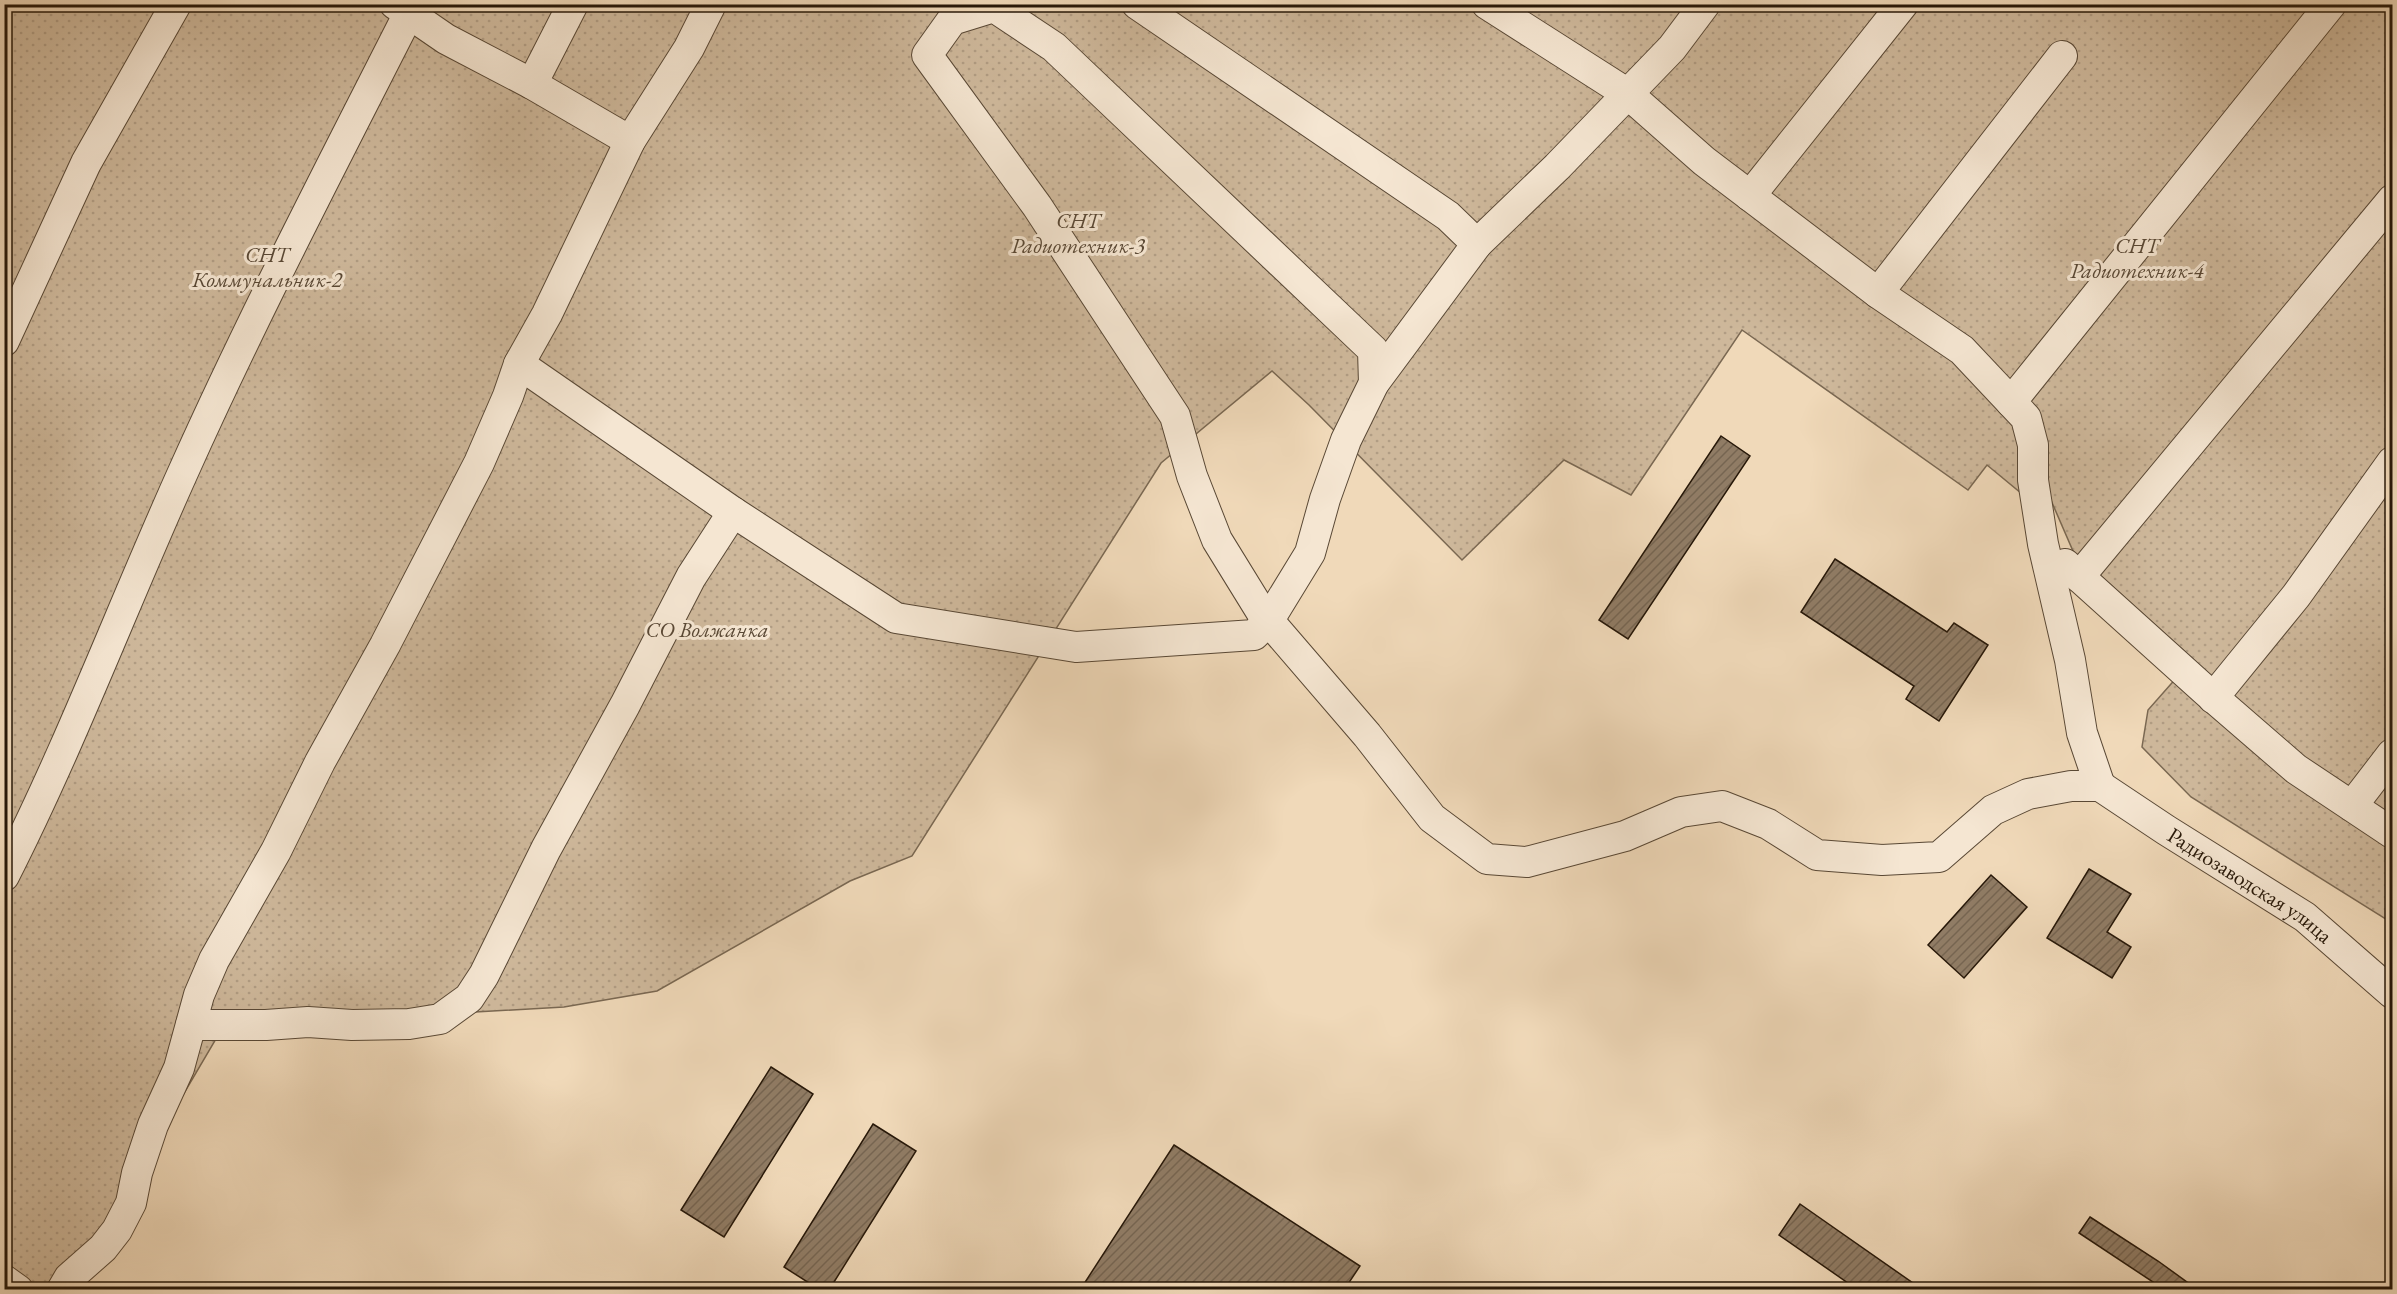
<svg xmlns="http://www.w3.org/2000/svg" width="2397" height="1294" viewBox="0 0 2397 1294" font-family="'EB Garamond',serif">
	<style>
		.park { fill: url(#park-dots); stroke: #7a6852; stroke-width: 1.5 }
		.building { fill: url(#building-hatch); stroke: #271809; stroke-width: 1.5 }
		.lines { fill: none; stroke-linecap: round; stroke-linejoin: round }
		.minor-casing { stroke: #594835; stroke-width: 32 }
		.minor { stroke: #f5e6d2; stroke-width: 30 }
		.labels { text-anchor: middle; stroke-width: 6; stroke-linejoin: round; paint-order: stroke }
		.park-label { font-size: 22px; font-style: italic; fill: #594835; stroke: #f5e6d2 }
		.street-label { font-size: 22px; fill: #271809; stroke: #f5e6d2 }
	</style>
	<defs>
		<pattern id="park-dots" width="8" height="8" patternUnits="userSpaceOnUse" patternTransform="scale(1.5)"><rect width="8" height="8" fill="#ceb89b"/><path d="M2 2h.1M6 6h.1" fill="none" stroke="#b19d84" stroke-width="1.8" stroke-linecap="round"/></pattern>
		<pattern id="building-hatch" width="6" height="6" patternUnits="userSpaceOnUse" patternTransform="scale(1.5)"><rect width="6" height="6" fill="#907c65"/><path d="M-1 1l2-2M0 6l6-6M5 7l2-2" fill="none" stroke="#766551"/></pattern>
	</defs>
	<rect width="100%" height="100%" fill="#f0d9b9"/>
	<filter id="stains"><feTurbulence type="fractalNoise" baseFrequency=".00333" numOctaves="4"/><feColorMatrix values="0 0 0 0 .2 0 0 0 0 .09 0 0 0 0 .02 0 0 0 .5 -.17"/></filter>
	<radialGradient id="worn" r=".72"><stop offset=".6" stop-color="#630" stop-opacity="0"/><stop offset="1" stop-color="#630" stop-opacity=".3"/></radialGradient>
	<!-- park -->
	<path class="park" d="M5 5H2392V923L2191 797 2142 747 2148 710 2193 659 2073 551 2050 498H2027L1987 465 1968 490 1742 330 1631 495 1564 460 1462 560 1309 405 1272 371 1161 463 912 856 850 881 657 991 564 1007 353 1019 230 1015 69 1289 5 1290Z"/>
	<!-- building -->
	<path class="building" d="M1721 436 1750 456 1628 639 1599 620Z
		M1835 559 1947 632 1954 623 1988 645 1939 721 1906 699 1914 686 1801 612Z
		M2089 869 2131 894 2107 932 2131 947 2112 978 2047 938Z
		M1991 875 2027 907 1964 978 1928 945Z
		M771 1067 813 1094 724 1237 681 1210Z
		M873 1124 916 1151 829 1290H820L784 1267Z
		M1174 1145 1360 1266 1344 1290H1080Z
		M1800 1204 1923 1290H1858L1779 1235Z
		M2090 1217 2158 1261 2198 1290H2165L2079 1233Z"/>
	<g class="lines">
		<!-- minor casing -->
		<g class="minor-casing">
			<g id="minor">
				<path d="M395 4 446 39 532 84 630 141"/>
				<path d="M1137 4 1448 216 1477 244"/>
				<path d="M1487 4 1628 94 1704 161 1878 293 1962 350 2026 418 2033 445V480L2043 544 2070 660 2082 733 2100 786"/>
				<path d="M532 84 573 4"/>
				<path d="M1750 196 1903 4"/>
				<path d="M1878 293 2062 56"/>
				<path d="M4 341 86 163 176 4"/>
				<path d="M519 364 733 512 896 618 1076 647 1254 635 1269 620 1310 553 1325 499 1346 440 1374 383 1477 244 1557 167 1672 48 1705 4"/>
				<path d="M1374 383 1373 350 1054 47 994 7 952 20 927 55 1037 206 1175 416 1192 476 1217 540 1262 613 1367 735 1432 818 1487 859 1527 862 1625 836 1681 812 1722 806 1768 824 1817 855 1882 860 1939 857 1993 810 2028 794 2071 786H2100"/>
				<path d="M2011 402 2331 4"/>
				<path d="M2065 564 2207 692 2296 769 2392 833"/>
				<path d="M2079 577 2392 200"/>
				<path d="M2213 698 2296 596 2392 462"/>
				<path id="s1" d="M2100 786 2166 830 2305 917 2392 993"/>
				<path d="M2352 806 2392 754"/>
				<path d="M4 876C71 744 123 605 184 470 253 316 332 165 408 15"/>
				<path d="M191 1025H266L308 1022 352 1025 409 1024 440 1019 469 998 484 975 546 849 625 705 691 577 733 512"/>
				<path d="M4 1280 18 1290"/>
				<path d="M62 1290 69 1278 103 1248 117 1230 131 1203 137 1173 153 1125 179 1068 199 995 214 960 276 851 320 762 385 645 479 463 508 396 519 364 547 314 630 141 689 48 711 4"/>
			</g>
		</g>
		<!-- minor -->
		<use href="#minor" class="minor"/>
	</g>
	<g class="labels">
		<!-- park labels -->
		<g class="park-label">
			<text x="1078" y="228">СНТ<tspan x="1078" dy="25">Радиотехник-3</tspan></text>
			<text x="2137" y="253">СНТ<tspan x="2137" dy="25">Радиотехник-4</tspan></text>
			<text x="267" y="262">СНТ<tspan x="267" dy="25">Коммунальник-2</tspan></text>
			<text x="707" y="637">СО Волжанка</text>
		</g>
		<!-- street labels -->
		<g class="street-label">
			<text dy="8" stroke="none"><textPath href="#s1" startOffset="180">Радиозаводская улица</textPath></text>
		</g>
	</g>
	<!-- margin -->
	<rect width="2397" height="1294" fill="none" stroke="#f0d9b9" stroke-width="24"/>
	<rect x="6" y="6" width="2385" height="1282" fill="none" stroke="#271809" stroke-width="3"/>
	<rect x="12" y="12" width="2373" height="1270" fill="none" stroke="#271809" stroke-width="1.5"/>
	<rect width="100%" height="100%" filter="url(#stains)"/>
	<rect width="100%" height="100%" fill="url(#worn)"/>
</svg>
